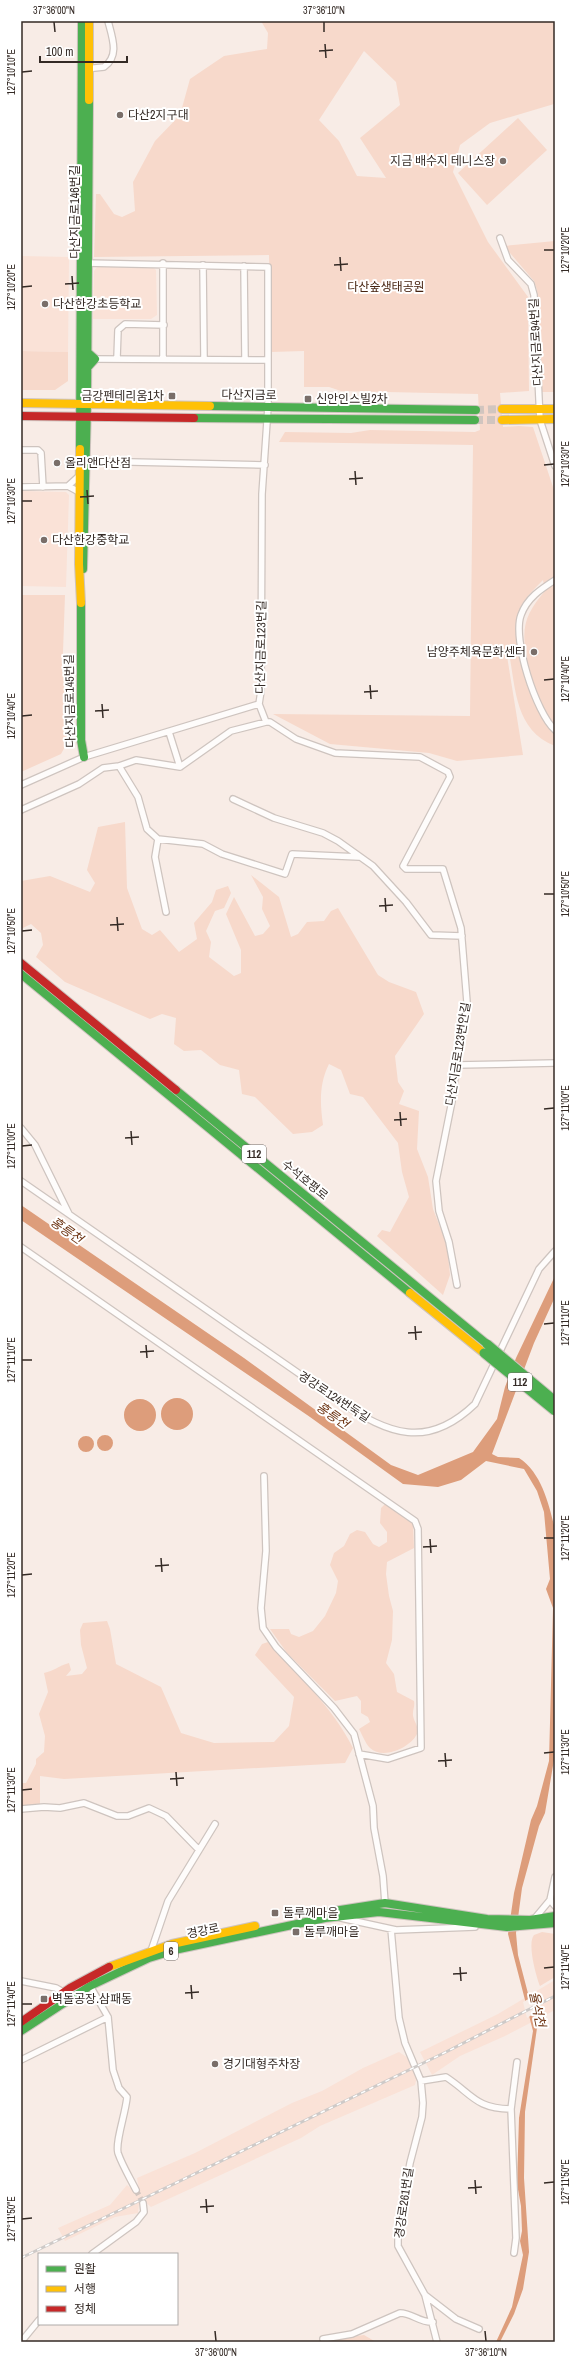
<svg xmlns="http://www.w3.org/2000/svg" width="576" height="2363" viewBox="0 0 576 2363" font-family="'Archivo Narrow','Noto Sans KR',sans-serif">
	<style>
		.built { fill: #fae2d7 }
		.green { fill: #f7d9cb; fill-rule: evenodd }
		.water { fill: #dd9d7b }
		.pier { fill: #f8ece6 }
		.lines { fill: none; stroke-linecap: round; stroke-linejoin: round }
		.street-tunnel { stroke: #d1c5bf; stroke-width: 5.5; stroke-dasharray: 5.5 3; stroke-linecap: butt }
		.secondary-tunnel { stroke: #d1c5bf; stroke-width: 8; stroke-dasharray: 8 4; stroke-linecap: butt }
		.street-casing { stroke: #cec4bf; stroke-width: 8 }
		.fast-casing { stroke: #cec4bf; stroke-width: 10 }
		.slow-casing { stroke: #cec4bf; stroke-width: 10 }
		.jam-casing { stroke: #cec4bf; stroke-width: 10 }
		.street { stroke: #fefcfb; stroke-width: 5.5 }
		.fast { stroke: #4caf50; stroke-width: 8 }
		.slow { stroke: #ffc107; stroke-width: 8 }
		.jam { stroke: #c62828; stroke-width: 8 }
		.rail-casing { stroke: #cecac8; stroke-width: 3 }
		.rail { stroke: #fff; stroke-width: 1.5; stroke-dasharray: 4.5; stroke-linecap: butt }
		.fast-bridge-casing { stroke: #cec4bf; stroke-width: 11; stroke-linecap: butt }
		.fast-bridge { stroke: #4caf50; stroke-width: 9 }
		.ticks { fill: none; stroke: #342a25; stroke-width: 1.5 }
		.poi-dot { fill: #796e69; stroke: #fff; stroke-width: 1.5 }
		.labels { text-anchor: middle; stroke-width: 4; stroke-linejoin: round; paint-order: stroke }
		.shield { fill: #fff; stroke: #716a66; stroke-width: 1 }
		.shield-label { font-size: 11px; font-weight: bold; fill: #342a25 }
		.poi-label { font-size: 12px; fill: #342a25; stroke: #fff; text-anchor: start }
		.street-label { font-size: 12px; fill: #342a25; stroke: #fff }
		.park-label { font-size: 12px; fill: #472411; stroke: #fff }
		.water-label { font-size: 13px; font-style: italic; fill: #6e3514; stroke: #fff }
		.neatline { fill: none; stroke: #342a25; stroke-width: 1.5 }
		.ticks-label { font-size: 10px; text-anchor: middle; fill: #342a25 }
	</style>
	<rect width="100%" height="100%" fill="#f8ece6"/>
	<!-- built -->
	<path class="built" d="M21 256 69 257 68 352 21 351Z
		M97 267H153L156 270 157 315 151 319H93L94 271Z
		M21 491 66 492 69 495 66 587 21 586Z
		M555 1980V2010L505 2036 460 2056 432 2075 420 2052 498 2014Z
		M399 2052 408 2058 417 2077 415 2085 320 2126 301 2138 151 2207 145 2202 139 2204 138 2213 115 2217 65 2241 58 2228 110 2205 127 2185 135 2192 139 2190 137 2178 195 2153 292 2103 322 2091 363 2068Z"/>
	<!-- green -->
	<path class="green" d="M261 21H555L554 104 490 123 460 145 453 172 488 242 531 301 528 311 529 391 500 393 503 427 519 426 533 427 555 493V746C515 730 516 690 509 653L507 656 523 755 457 761 429 753 330 744 273 714 470 716 473 445 279 442 285 432 351 433 370 430 475 432 480 430 478 394 341 391 329 387H304V351L271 352 269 255 94 257 96 194H100L114 214 122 217 135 211 133 182 155 141 180 115 190 79 224 56 267 49 268 33ZM364 51 396 82 400 105 360 138 386 178 357 176 339 141 319 120ZM543 580 545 591C529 610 522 622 525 647L509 653 510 650 518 648C512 614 519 604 543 580Z
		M518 118 547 150 487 205 458 173Z
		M555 241V392H542L537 290 534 281 504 246Z
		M21 351 68 352V381L55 390H21Z
		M21 595H65L63 652 66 745 61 754 21 772Z
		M125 822 127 888 142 929 152 935 160 930 179 952 197 939 194 923 212 902 216 890 228 886 231 893 224 908 215 911 206 931 211 942 209 957 234 976 241 973V950L226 914 234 897 255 936 263 934 270 926 262 909 263 897 251 875 279 897 291 937 298 934 307 922 324 921 331 911 338 908 378 975 389 982 416 992 424 1014 395 1056 398 1082 404 1091 399 1104 419 1111 417 1149 428 1177 433 1209 447 1245 450 1275 443 1295 377 1236 382 1230 390 1232 409 1197 402 1172 398 1143 363 1097 350 1094 341 1070 329 1064C319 1084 320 1103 323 1125L312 1132 293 1134 255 1097 242 1094 239 1070 220 1065 201 1050 184 1051 174 1044 176 1018 162 1014 150 1019 65 982 36 957 43 945 41 933 31 924 21 929V881L50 876 90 892 95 883 87 870 98 827Z
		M386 1503 413 1523 414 1548 387 1562 386 1574 389 1596 393 1611 392 1640 386 1663 394 1674 397 1692 414 1701C415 1706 413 1709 413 1713 412 1720 420 1726 417 1734 410 1748 383 1760 370 1748 365 1743 362 1734 359 1729L370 1722 368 1717 361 1713V1701L357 1696 335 1701 287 1653 270 1629H289L291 1634 299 1637 313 1631 325 1616 336 1593 338 1581 330 1565 334 1553 344 1546 350 1534 357 1530 365 1532 373 1544 379 1547 387 1542V1532L380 1523 381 1508Z
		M107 1621 110 1629 116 1664 161 1687 181 1733 214 1743 274 1742 289 1726 294 1697 255 1655 262 1644 268 1642C298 1676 332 1706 353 1748L345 1763 64 1779 40 1776V1804L21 1806V1783H26L36 1764V1759L44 1752 45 1736 39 1714 48 1692 44 1673C54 1671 58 1666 69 1663L71 1670 66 1676 82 1674 87 1668 81 1645 80 1630 83 1623Z
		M542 1932 555 1934V1977L540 1986C536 1976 527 1943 534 1935Z
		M364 2335 376 2342H388H316Z"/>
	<!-- water -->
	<path class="water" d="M21 1205 244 1358 391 1465 418 1475 473 1452 497 1419 505 1387 516 1358 555 1276V1297L534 1343 492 1454 498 1457 519 1458C542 1473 549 1505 555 1529V1754L545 1813 539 1826 522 1888 516 1933 518 1955 537 2028 525 2112 524 2178 529 2252 523 2289 514 2314 500 2342H496L512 2307 523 2255 520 2241 522 2231 521 2206 517 2184 519 2118 533 2031 508 1934 514 1893 531 1820 537 1806 549 1761 553 1608 546 1589 550 1579 544 1512 537 1491 524 1469 486 1461 461 1480 438 1487 403 1484 310 1417 21 1220Z
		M161 1414a16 16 0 1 1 32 0a16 16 0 1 1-32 0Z
		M124 1415a16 16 0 1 1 32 0a16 16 0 1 1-32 0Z
		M97 1443a8 8 0 1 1 16 0a8 8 0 1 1-16 0Z
		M78 1444a8 8 0 1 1 16 0a8 8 0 1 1-16 0Z"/>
	<!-- pier -->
	<path class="pier" d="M532 1997 535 2013 527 2018 523 2002Z"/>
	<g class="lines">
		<!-- street-tunnel -->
		<path class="street-tunnel" d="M136 2190 143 2203"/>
		<!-- secondary-tunnel -->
		<path class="secondary-tunnel" d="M476 410 502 409
			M475 420H502"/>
		<!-- street casing -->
		<g class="street-casing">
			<path id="street" d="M85 69 104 67C120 56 112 37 108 21
				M500 238 508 260 531 284 534 295 540 420 555 466
				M163 263V358
				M203 265 204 359
				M244 266 245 359
				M117 358 118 330 125 324 164 325
				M95 359 268 360
				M21 450H38L41 453 43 487
				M86 461 265 465
				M79 476 68 486 79 492
				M21 487 68 486
				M555 580C541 589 527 598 521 615 512 639 536 713 555 730
				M259 704 266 722H270L296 739 335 753 420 757 448 772 450 777 403 866 406 869H443L461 928 467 1002 457 1055 453 1096 436 1181 439 1211 449 1242 457 1285
				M169 732 180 767
				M119 766 138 797 147 829 158 839 203 844 222 854 285 874 292 854 359 857
				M21 785 84 757 259 704 261 691 262 494 268 407V267L85 263
				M233 799 274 818 323 833 338 841 373 866 406 902 431 935 462 936
				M21 810 79 784 103 768 119 766 136 760 180 767 231 731 266 722
				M158 839 155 857 166 912
				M456 1065 555 1063
				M21 1128 35 1145 69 1214
				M21 1181 340 1402C389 1434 427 1450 475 1404L539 1269 555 1251
				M21 1247 415 1521 418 1529 421 1748 388 1759 359 1754
				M264 1476 266 1551 261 1608 263 1628 276 1647 334 1708 354 1734 373 1806 374 1828 383 1876 385 1903
				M21 1809 44 1807 60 1808 84 1803 117 1816H128L149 1808 166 1816 199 1850
				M550 1900 555 1906
				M341 1918 396 1930 475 1927
				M535 1918 550 1900 555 1877
				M391 1929 399 2018 405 2043 421 2081 423 2103 422 2117 410 2163 398 2233V2246L425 2295 437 2342
				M151 1951 168 1901 215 1824
				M21 1981 56 1988 63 1992
				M89 1984 108 2017 113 2070 119 2088 127 2097C126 2112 115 2142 118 2153 122 2165 130 2178 136 2190
				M21 2060 108 2017
				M421 2081 446 2077C472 2094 476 2109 511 2109
				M514 2253 516 2238 511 2109 517 2062
				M92 2254 136 2222 144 2212 143 2203
				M425 2295 456 2319 479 2329
				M323 2339 352 2334 400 2313C412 2313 420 2323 433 2322
				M21 2342 39 2320"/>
		</g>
		<!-- fast casing -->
		<g class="fast-casing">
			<path id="fast" d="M86 351 95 359 86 369
				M210 406 476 410
				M194 418 475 420
				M80 449 82 21
				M83 569 87 404 89 100
				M81 603V740L84 757
				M21 974 410 1293
				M176 1090 487 1344
				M321 1913 385 1903 487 1919 530 1920 555 1916
				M21 2031 90 1986 149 1958 179 1949 325 1918 379 1912 507 1927 555 1923"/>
		</g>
		<!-- slow casing -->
		<g class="slow-casing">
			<path id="slow" d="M89 100V21
				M21 403 210 406
				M502 409H555
				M502 420 555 419
				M80 449 79 564 81 603
				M410 1293 484 1353
				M109 1967 172 1944 255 1926"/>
		</g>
		<!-- jam casing -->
		<g class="jam-casing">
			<path id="jam" d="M21 416 194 418
				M21 963 176 1090
				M21 2022 70 1988 109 1967"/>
		</g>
		<!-- street -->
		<use href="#street" class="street"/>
		<!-- fast -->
		<use href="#fast" class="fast"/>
		<!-- slow -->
		<use href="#slow" class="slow"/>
		<!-- jam -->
		<use href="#jam" class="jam"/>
		<!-- rail casing -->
		<g class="rail-casing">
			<path id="rail" d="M21 2258 446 2052 555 1996"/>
		</g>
		<!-- rail -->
		<use href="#rail" class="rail"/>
		<!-- fast-bridge casing -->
		<g class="fast-bridge-casing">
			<path id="fast-bridge" d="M487 1344 555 1401
				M484 1353 555 1411"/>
		</g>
		<!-- fast-bridge -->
		<use href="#fast-bridge" class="fast-bridge"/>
	</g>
	<!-- ticks -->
	<path class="ticks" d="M54 22 55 32M324 22V32M325 44 326 58M319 51 333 50M22 72 32 71M544 250H554M340 257 341 271M334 265 348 264M72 276 73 290M65 284 79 283M22 287 32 286M544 465 554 464M355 471 356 485M349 479 363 478M87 490 88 504M80 497 94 496M22 501H32M544 680 554 679M370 685 371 699M364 692 378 691M102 704 103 718M95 711 109 710M22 716 32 715M544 894H554M385 898 386 912M379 906 393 905M117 917 118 931M110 925 124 924M22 931 32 930M544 1109 554 1108M400 1112 401 1126M394 1120 407 1119M131 1131 132 1145M125 1138 139 1137M22 1146 32 1145M544 1324 554 1323M415 1326 416 1340M408 1333 422 1332M146 1345 147 1358M140 1352 154 1351M22 1360H32M544 1538H554M430 1539 431 1553M423 1547 437 1546M161 1558 162 1572M155 1566 169 1565M22 1575 32 1574M445 1753 446 1767M544 1753 554 1752M438 1761 452 1760M176 1772 177 1786M170 1779 184 1778M22 1790 32 1789M460 1967 461 1981M544 1968 554 1967M453 1974 467 1973M191 1985 192 1999M185 1993 199 1992M22 2004H32M475 2180 476 2194M544 2183 554 2182M468 2188 482 2187M206 2199 207 2213M200 2207 214 2206M22 2219 32 2218M215 2331 216 2341M485 2331 486 2341"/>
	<!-- markers -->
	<g class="poi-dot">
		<circle cx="120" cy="115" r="4"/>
		<circle cx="503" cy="161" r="4"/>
		<circle cx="45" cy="304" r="4"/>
		<rect x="168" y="392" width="8" height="8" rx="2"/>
		<rect x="304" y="395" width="8" height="8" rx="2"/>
		<circle cx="57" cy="463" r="4"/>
		<circle cx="44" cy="540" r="4"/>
		<circle cx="534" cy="652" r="4"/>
		<rect x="271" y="1909" width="8" height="8" rx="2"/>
		<rect x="292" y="1928" width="8" height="8" rx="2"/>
		<rect x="40" y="1995" width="8" height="8" rx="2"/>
		<circle cx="215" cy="2064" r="4"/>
	</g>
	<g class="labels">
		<!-- shield labels -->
		<g class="shield">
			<rect x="242" y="1145" width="24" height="18" rx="3"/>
			<rect x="508" y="1373" width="24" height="18" rx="3"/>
			<rect x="164" y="1942" width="14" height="18" rx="3"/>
		</g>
		<g class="shield-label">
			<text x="254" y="1158">112</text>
			<text x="520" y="1386">112</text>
			<text x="171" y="1955">6</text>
		</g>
		<!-- poi labels -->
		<g class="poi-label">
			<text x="128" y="119">다산2지구대</text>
			<text x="495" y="165" text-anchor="end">지금 배수지 테니스장</text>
			<text x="53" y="308">다산한강초등학교</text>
			<text x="164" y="400" text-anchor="end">금강펜테리움1차</text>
			<text x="316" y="403">신안인스빌2차</text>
			<text x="65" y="467">올리앤다산점</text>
			<text x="52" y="544">다산한강중학교</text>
			<text x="526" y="656" text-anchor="end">남양주체육문화센터</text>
			<text x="283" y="1917">돌루께마을</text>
			<text x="304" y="1936">돌루깨마을</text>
			<text x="52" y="2003">벽돌공장.삼패동</text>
			<text x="223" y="2068">경기대형주차장</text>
		</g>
		<!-- street labels -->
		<g class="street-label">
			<text transform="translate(75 212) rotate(-90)" y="4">다산지금로146번길</text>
			<text transform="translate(536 342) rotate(-93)" y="4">다산지금로94번길</text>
			<text transform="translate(249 395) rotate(1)" y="4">다산지금로</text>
			<text transform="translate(261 647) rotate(-89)" y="4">다산지금로123번길</text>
			<text transform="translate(70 701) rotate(-91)" y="4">다산지금로145번길</text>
			<text transform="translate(458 1054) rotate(-81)" y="4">다산지금로123번안길</text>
			<text transform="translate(305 1180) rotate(39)" y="4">수석호평로</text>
			<text transform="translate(334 1397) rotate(33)" y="4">경강로124번둑길</text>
			<text transform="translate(203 1931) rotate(-12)" y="4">경강로</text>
			<text transform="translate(404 2203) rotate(-82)" y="4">경강로261번길</text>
		</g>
		<!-- park labels -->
		<g class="park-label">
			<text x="386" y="291">다산숲생태공원</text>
		</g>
		<!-- water labels -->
		<g class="water-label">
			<text transform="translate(67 1230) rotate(35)" y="5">홍릉천</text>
			<text transform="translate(333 1415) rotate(35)" y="5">홍릉천</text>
			<text transform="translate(538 2009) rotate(78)" y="5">율석천</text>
		</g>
	</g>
	<!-- border -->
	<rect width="576" height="2363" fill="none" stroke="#ffffff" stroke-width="44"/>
	<!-- legend -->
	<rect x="38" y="2253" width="140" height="72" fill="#ffffff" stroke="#aeaaa8"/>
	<rect x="46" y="2266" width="20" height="6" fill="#4caf50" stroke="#aeaaa8"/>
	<text x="74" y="2273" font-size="12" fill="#342a25">원활</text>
	<rect x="46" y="2286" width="20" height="6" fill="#ffc107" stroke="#aeaaa8"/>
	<text x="74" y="2293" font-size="12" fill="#342a25">서행</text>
	<rect x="46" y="2306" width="20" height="6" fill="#c62828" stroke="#aeaaa8"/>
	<text x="74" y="2313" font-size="12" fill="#342a25">정체</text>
	<!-- scale -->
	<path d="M40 56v6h87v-6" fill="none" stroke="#342a25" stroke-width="2"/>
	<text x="46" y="56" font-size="12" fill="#342a25" stroke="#ffffff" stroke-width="3" paint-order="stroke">100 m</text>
	<rect x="22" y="22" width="532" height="2319" class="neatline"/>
	<g class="ticks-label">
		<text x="54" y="14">37°36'00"N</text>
		<text x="324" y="14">37°36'10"N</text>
		<text transform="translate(11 72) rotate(-90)" y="4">127°10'10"E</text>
		<text transform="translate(565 250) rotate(-90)" y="4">127°10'20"E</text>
		<text transform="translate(11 287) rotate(-90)" y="4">127°10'20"E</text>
		<text transform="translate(565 464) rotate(-90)" y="4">127°10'30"E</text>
		<text transform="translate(11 501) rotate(-90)" y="4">127°10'30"E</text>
		<text transform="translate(565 679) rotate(-90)" y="4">127°10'40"E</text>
		<text transform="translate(11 716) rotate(-90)" y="4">127°10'40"E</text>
		<text transform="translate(565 894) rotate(-90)" y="4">127°10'50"E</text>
		<text transform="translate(11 931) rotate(-90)" y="4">127°10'50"E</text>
		<text transform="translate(565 1108) rotate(-90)" y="4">127°11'00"E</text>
		<text transform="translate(11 1146) rotate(-90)" y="4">127°11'00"E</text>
		<text transform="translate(565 1323) rotate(-90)" y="4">127°11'10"E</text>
		<text transform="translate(11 1360) rotate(-90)" y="4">127°11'10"E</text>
		<text transform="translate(565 1538) rotate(-90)" y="4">127°11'20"E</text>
		<text transform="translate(11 1575) rotate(-90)" y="4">127°11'20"E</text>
		<text transform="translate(565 1752) rotate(-90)" y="4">127°11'30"E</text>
		<text transform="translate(11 1790) rotate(-90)" y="4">127°11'30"E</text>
		<text transform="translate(565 1967) rotate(-90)" y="4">127°11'40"E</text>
		<text transform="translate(11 2004) rotate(-90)" y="4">127°11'40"E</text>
		<text transform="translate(565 2182) rotate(-90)" y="4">127°11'50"E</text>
		<text transform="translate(11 2219) rotate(-90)" y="4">127°11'50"E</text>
		<text x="216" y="2356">37°36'00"N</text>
		<text x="486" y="2356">37°36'10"N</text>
	</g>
</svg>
